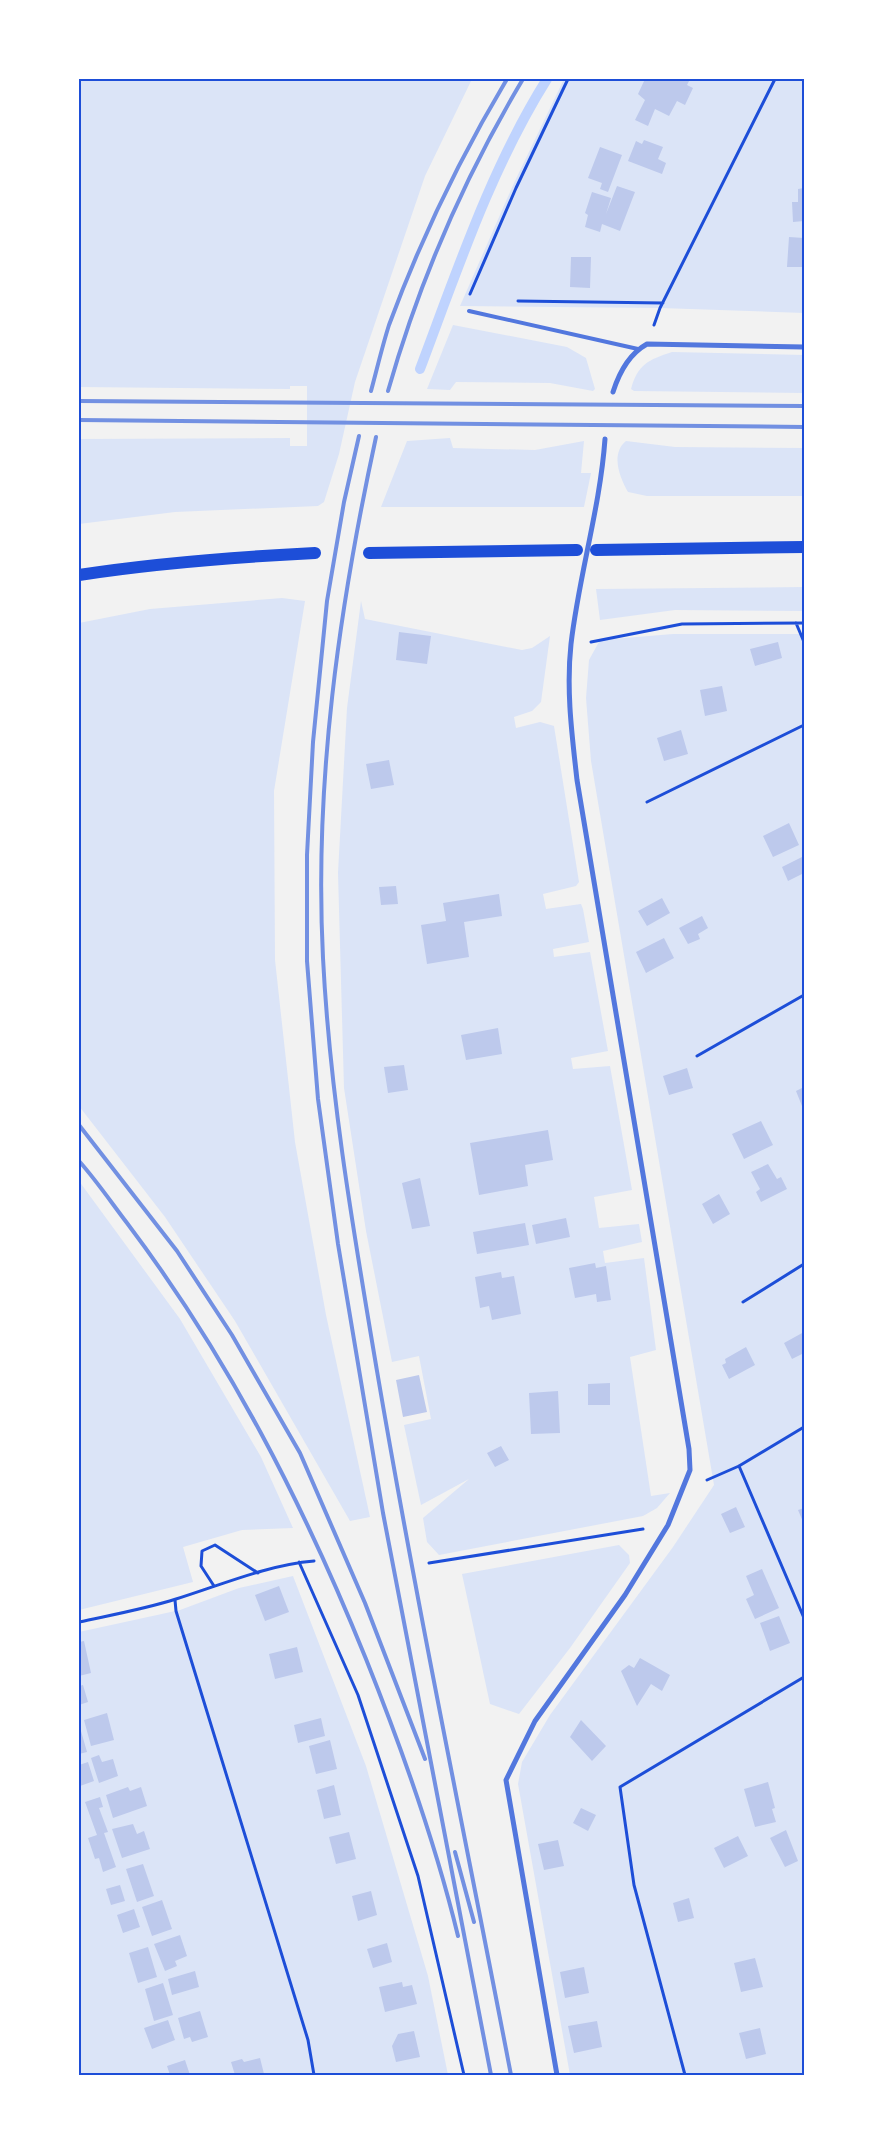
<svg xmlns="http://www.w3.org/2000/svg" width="883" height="2154" viewBox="0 0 883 2154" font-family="Quicksand,sans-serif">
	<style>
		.green { fill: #dbe4f7 }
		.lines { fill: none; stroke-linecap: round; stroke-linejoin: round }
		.stream { stroke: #bfd3fe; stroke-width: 10 }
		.building { fill: #bdc9ec }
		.path { stroke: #1d4ed8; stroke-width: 3 }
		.service { stroke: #5277de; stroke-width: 4 }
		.minor { stroke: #5277de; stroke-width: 5 }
		.primary { stroke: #1d4ed8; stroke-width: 12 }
		.rail { stroke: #7290e2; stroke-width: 4 }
		.neatline { fill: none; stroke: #1d4ed8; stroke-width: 2 }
	</style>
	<rect width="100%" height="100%" fill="#f2f2f2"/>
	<!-- green -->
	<path class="green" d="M82 79H472L425 176 355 382 339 454 324 502 318 506 175 512 79 524V439L290 438V446H307V386H290V389L79 387V81Z
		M564 79H804V313L660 308 460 306 514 183Z
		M453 325 567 347 586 358 595 389 593 391 550 383 456 382 450 390 427 389Z
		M672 352 804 355V393L634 391 631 389C638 364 648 360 672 352Z
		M450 438 453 448 535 450 584 441 581 473H591L584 507H381L407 441Z
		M626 441 675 447 804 448V496H647L628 492C620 478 610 454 626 441Z
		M804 587V611L675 610 600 620 596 589Z
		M282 598 305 601 274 791 275 960 295 1142 326 1315 370 1517 350 1521 235 1321 165 1217 79 1106V623L150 609Z
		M361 601 365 619 522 650 532 648 550 636 541 702 532 711 514 717 516 728 540 722 554 726 579 882 576 886 543 894 546 909 581 904 583 909 589 942 553 949 554 957 590 952 608 1051 571 1058 573 1069 610 1066 632 1190 594 1197 599 1228 639 1224 642 1242 603 1251 605 1263 644 1258 656 1350 630 1357 651 1496 670 1493 657 1508 643 1516 439 1555 427 1542 423 1518 469 1479 421 1505 404 1425 431 1419 419 1356 392 1362 366 1231 344 1088 338 873 347 708Z
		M673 634H804V2075H570L518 1784 522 1762 550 1715 673 1547 714 1485 591 761 586 698 589 660 600 640Z
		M79 1181 180 1319 261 1457 293 1528 242 1530 183 1547 193 1582 79 1610Z
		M619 1545 629 1555 630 1563 570 1648 519 1714 490 1704 462 1574Z
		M293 1576 366 1766 428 1976 448 2075H79V1632L180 1610 239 1588Z"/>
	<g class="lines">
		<!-- stream -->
		<path class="stream" d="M420 369C457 271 491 168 547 79"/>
	</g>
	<!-- building -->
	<path class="building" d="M645 79H690L687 85 693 88 685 105 677 101 669 116 655 109 648 126 635 120 645 100 638 94Z
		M644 140 663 147 658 159 666 163 662 174 628 161 636 141 642 144Z
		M600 147 622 155 608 192 600 189 602 183 588 178Z
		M617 186 635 192 620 231 602 224 600 232 585 227 588 215 585 213 592 192 611 198 606 214Z
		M804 188V221L793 222 792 202H798V189Z
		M789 237 804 238V267H787Z
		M571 257H591L590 288 570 287Z
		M399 632 431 636 427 664 396 660Z
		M778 642 782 658 755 666 750 649Z
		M722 686 727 711 705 716 700 690Z
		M681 730 688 754 664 761 657 738Z
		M389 760 394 785 371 789 366 764Z
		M789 823 799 845 773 857 763 836Z
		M804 856V873L788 881 782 867Z
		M396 886 398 904 381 905 379 887Z
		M499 894 502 916 464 922 469 957 427 964 421 925 446 921 443 903Z
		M662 898 670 913 647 926 638 911Z
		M702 916 708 928 698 934 700 939 688 944 679 928Z
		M664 938 674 958 646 973 636 952Z
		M498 1028 502 1054 466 1060 461 1035Z
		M404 1065 408 1090 388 1093 384 1067Z
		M687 1068 693 1088 669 1095 663 1076Z
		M804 1087V1111L796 1091Z
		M761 1121 773 1145 744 1159 732 1134Z
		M548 1130 553 1160 525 1165 528 1186 479 1195 470 1143Z
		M768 1164 777 1179 781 1177 787 1189 761 1202 756 1192 760 1189 751 1172Z
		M420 1178 430 1226 412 1229 402 1183Z
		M719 1194 730 1214 713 1224 702 1204Z
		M566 1218 570 1237 536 1244 532 1225Z
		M525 1223 529 1245 477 1254 473 1232Z
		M595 1263 596 1268 606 1266 611 1300 597 1302 596 1294 575 1298 569 1268Z
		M501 1272 502 1278 514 1276 521 1314 492 1320 489 1306 480 1308 475 1277Z
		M804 1332V1353L792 1359 784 1343Z
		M746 1347 755 1365 729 1379 722 1365 726 1363 725 1359Z
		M419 1375 427 1412 403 1417 396 1380Z
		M610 1383V1405H588V1384Z
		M558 1391 560 1433 531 1434 529 1393Z
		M501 1446 509 1460 495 1467 487 1453Z
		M736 1507 745 1527 730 1533 721 1514Z
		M804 1508V1524L798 1510Z
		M762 1569 779 1608 755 1619 746 1599 754 1595 746 1576Z
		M279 1586 289 1612 265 1621 255 1595Z
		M779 1616 790 1643 770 1651 760 1623Z
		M84 1641 91 1673 79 1676V1642Z
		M297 1647 303 1672 275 1679 269 1654Z
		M640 1658 670 1675 662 1691 651 1684 637 1706 621 1671 629 1665 634 1668Z
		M83 1685 88 1702 79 1705V1686Z
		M107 1713 114 1740 91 1746 84 1720Z
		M321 1718 325 1736 298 1743 294 1725Z
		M581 1720 606 1746 592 1761 570 1737Z
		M79 1724 87 1752 79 1754Z
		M330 1740 337 1769 316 1774 309 1746Z
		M99 1755 102 1762 113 1759 118 1776 99 1783 91 1758Z
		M88 1762 94 1781 80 1786 79 1765Z
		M768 1782 775 1808 772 1809 776 1822 755 1827 744 1789Z
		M334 1785 341 1815 324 1819 317 1790Z
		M128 1787 130 1791 141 1787 147 1806 113 1818 106 1795Z
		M100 1797 103 1807 99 1808 108 1832 104 1833 116 1867 103 1872 99 1858 95 1859 88 1838 97 1835 85 1802Z
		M581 1808 596 1815 588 1831 573 1823Z
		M133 1824 137 1834 144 1831 150 1849 122 1858 112 1829Z
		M786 1830 798 1861 785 1867 770 1838Z
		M349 1832 356 1859 336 1864 329 1837Z
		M738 1836 748 1856 724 1868 714 1848Z
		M558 1840 564 1866 544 1870 538 1844Z
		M143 1864 154 1896 137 1902 126 1869Z
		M120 1885 125 1901 111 1905 106 1889Z
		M371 1891 377 1915 358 1921 352 1896Z
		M689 1898 694 1918 678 1922 673 1903Z
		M162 1900 172 1929 152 1936 142 1907Z
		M134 1909 140 1927 123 1933 117 1915Z
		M180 1935 187 1956 175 1961 177 1966 165 1971 154 1944Z
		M387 1943 392 1962 373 1968 367 1949Z
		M148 1947 157 1977 138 1983 129 1953Z
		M755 1958 763 1987 741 1992 734 1963Z
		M584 1967 589 1993 565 1998 560 1972Z
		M195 1971 199 1987 172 1995 168 1979Z
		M402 1982 403 1987 412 1985 417 2004 385 2012 379 1987Z
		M163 1983 173 2015 154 2021 145 1989Z
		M200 2011 208 2037 192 2042 190 2037 184 2039 178 2018Z
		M168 2020 175 2040 152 2049 144 2028Z
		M597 2021 602 2047 574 2053 568 2026Z
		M760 2028 766 2054 746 2059 739 2033Z
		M414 2031 420 2057 396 2062 392 2046 398 2034Z
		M260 2058 264 2074 235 2075 231 2062 242 2059 244 2062Z
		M185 2060 190 2075H170L167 2066Z"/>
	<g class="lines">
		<!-- path -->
		<path class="path" d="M470 294 516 188 568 79
			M518 301 663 303
			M654 325 660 308 775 79
			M796 623 804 642
			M591 642 682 624 804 623
			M647 802 804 725
			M697 1056 804 995
			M743 1302 804 1264
			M739 1466 804 1618
			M707 1480 739 1466 804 1427
			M299 1562 358 1695 418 1876 464 2075
			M429 1563 643 1529
			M214 1586 201 1566 202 1551 215 1545 258 1573
			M175 1600 176 1611 308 2040 314 2075
			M79 1622C111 1615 145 1609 176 1599 221 1585 267 1565 314 1561
			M685 2075 634 1885 620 1787 804 1677"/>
		<!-- service -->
		<path class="service" d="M469 311 638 349"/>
		<!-- minor -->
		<path class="minor" d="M613 392C619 373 629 354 647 344L804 347
			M557 2075 506 1780 535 1721 625 1595 668 1525 690 1470 689 1449 577 780C572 735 566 690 571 644 579 575 600 508 605 439"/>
		<!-- primary -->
		<path class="primary" d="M596 550 804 547
			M369 553 577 550
			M79 575C157 563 236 557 315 553"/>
		<!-- rail -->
		<path class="rail" d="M371 391C377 369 382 347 389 325 420 241 461 156 507 79
			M388 391C419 282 465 176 523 79
			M79 401 804 406
			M79 420 804 427
			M359 436 344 502 327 601 313 742 307 855V961L318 1099 338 1244 383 1513 491 2075
			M376 437C339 608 314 782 323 958 330 1097 354 1234 377 1371 417 1606 466 1841 511 2075
			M79 1125 177 1251 232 1335 300 1453 365 1603 425 1759
			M79 1161C96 1180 111 1202 127 1223 228 1357 303 1503 366 1659 402 1749 435 1841 458 1936
			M455 1852 474 1922"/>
	</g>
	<!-- border -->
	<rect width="883" height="2154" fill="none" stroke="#ffffff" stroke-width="160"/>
	<rect x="80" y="80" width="723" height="1994" class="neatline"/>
</svg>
